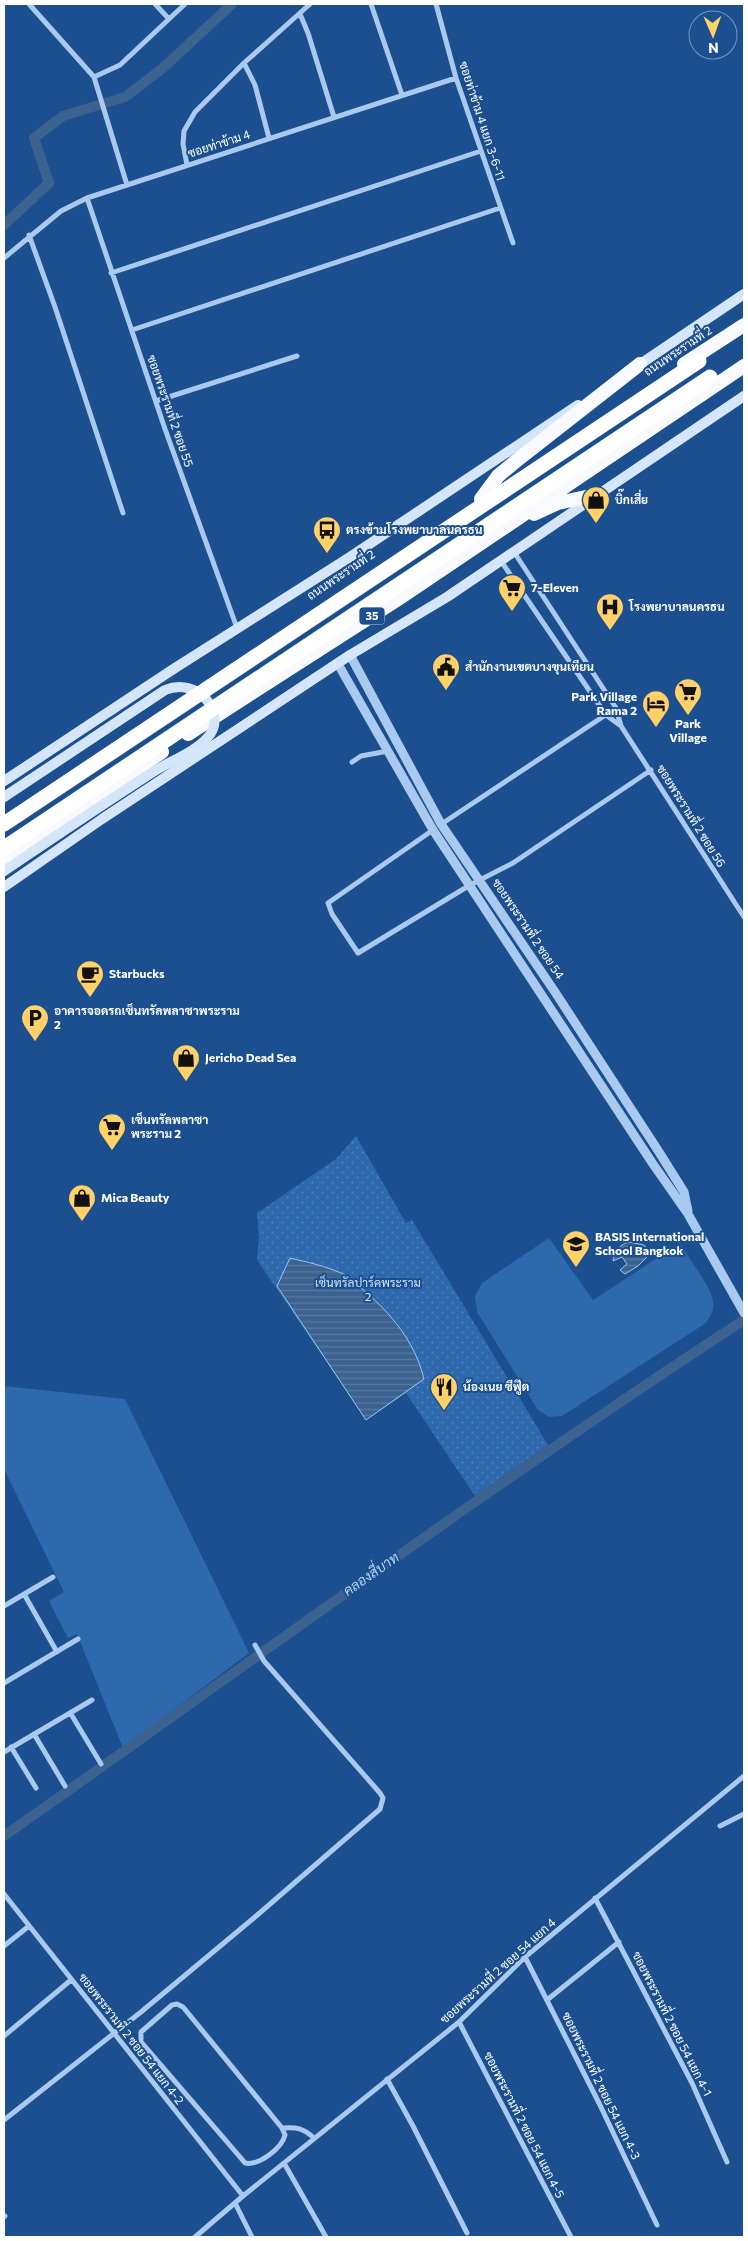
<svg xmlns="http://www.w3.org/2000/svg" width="748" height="2241" viewBox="0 0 748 2241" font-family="Commissioner,Sarabun,sans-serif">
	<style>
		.grass { fill: #2e69ad }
		.park { fill: url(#park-dots) }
		.water { fill: url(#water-rules); stroke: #9cc4f0 }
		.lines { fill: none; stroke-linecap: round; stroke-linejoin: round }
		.canal { stroke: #3c6290; stroke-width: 10 }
		.minor { stroke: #a9c9ee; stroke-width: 5 }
		.tertiary { stroke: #a9c9ee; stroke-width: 9 }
		.secondary { stroke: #d6e6fa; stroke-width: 10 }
		.trunk { stroke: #f8faff; stroke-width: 14 }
		.secondary-bridge { stroke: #d6e6fa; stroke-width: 10 }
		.motorway-bridge { stroke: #fff; stroke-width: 15 }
		.labels { text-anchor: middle; stroke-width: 4; stroke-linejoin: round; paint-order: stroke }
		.shield { fill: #1b4f8f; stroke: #bbcadd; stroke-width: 1 }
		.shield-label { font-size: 11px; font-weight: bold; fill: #fff }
		.street-label { font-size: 12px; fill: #fff; stroke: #1b4f8f }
		.poi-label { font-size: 12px; font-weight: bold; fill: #fff; stroke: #1b4f8f; text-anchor: start }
		.park-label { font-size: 12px; fill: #cfe3fa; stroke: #1b4f8f }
		.water-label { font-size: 14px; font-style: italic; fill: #b5d3f5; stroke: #1b4f8f }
	</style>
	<defs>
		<pattern id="park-dots" width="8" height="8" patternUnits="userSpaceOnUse" patternTransform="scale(1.25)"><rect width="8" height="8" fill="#2e69ad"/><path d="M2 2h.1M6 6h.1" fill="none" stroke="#4d80b9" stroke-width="1.8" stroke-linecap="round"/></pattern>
		<pattern id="water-rules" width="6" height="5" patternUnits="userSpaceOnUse" patternTransform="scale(1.25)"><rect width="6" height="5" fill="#3c6290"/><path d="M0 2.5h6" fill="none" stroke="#597aa1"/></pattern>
	</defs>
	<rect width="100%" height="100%" fill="#1b4f8f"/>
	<!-- grass -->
	<path class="grass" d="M549 1238 593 1300 680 1243C688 1257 711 1287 713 1301 715 1309 710 1317 706 1323L562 1416 549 1417 538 1410 477 1312 475 1296 482 1283Z
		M4 1386 125 1399 249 1653 123 1748 77 1634 68 1638 49 1601 64 1592 4 1469Z"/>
	<!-- park -->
	<path class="park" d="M356 1136 406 1223 412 1220 548 1445 475 1496 406 1393 366 1420 257 1260 259 1237 257 1213 336 1159Z"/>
	<!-- water -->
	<path class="water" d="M629 1242 644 1245 651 1253 638 1266 625 1274 620 1270 627 1264 622 1257 613 1261C614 1251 619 1245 629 1242Z
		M290 1258C307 1262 325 1266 341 1273 349 1276 356 1284 362 1289 391 1313 415 1342 424 1379L366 1420 277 1286Z"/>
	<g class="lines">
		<!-- canal -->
		<path class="canal" d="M4 225 49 183 34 138 63 116 125 97 163 68 232 4
			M4 1836C250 1663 492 1484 744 1320"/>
		<!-- minor -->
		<path class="minor" d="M29 4 94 77 127 185
			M155 4 169 19
			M371 4 402 95
			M436 4 456 78 513 243
			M300 14 308 33 334 117
			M244 63 255 85 269 138
			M94 77 120 65 185 4
			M187 165 183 144 184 131 195 112 244 63 310 4
			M87 198 165 429 237 628
			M29 235 55 307 123 513
			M4 258 61 211 87 198 456 78
			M111 273 481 151
			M132 330 500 208
			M156 401 297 356
			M501 561 606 715 621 726 616 708 514 552
			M621 726 744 917
			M352 762 361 756 388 751
			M440 825 616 708
			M433 830 328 903 332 914 358 953 470 885 513 863 651 770
			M24 1594 57 1652
			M4 1606 53 1577
			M4 1683 78 1639
			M71 1714 101 1764
			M34 1734 65 1786
			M11 1747 36 1788
			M4 1752 92 1700
			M720 1826 744 1814
			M4 1894 243 2196
			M595 1898 692 2083 727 2162
			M4 1946 29 1926
			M525 1957 599 2103 657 2225
			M547 2000 619 1942
			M177 2004 183 2007 282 2128 285 2135C282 2148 259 2166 245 2163L240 2157 141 2042V2032L172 2005Z
			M459 2022 571 2237
			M4 2036 71 1980
			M387 2079 413 2126 467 2233
			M4 2120 141 2012 255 1917 380 1809 383 1798 380 1793 264 1661 255 1645
			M282 2128C297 2127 303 2128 314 2138
			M284 2163 326 2237
			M235 2203 252 2237
			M4 2217 5 2216
			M195 2237 243 2196 459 2022 525 1957 744 1776"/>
		<!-- tertiary -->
		<path class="tertiary" d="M350 655 441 824 555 992 659 1152 684 1192 688 1211
			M338 664 433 830 653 1164 688 1214 744 1313"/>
		<!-- secondary -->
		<path class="secondary" d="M636 367 744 294
			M4 781 175 668 350 557 578 405
			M4 887 102 819 350 655 447 597 744 396"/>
		<!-- trunk -->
		<path class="trunk" d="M684 364 744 325
			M481 499 498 476 516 461 640 364
			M534 514 558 503 595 495
			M188 734 401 597 744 366
			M4 858 162 752"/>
		<!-- secondary-bridge -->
		<path class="secondary-bridge" d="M4 797 165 690C199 676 228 715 208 737 194 753 170 761 153 772 103 804 53 838 4 871"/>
		<!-- motorway-bridge -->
		<path class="motorway-bridge" d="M4 824 699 361
			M4 848 710 377"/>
	</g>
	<!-- icons -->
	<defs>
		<g id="shop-pin" transform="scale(1.4375)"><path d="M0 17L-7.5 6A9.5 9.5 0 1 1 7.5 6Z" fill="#ffd166" stroke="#1b4f8f"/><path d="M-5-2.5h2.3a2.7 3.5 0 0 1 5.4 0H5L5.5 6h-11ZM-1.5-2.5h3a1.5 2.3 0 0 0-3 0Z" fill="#111"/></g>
		<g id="bus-pin" transform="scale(1.4375)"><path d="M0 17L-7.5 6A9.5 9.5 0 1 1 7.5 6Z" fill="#ffd166" stroke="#1b4f8f"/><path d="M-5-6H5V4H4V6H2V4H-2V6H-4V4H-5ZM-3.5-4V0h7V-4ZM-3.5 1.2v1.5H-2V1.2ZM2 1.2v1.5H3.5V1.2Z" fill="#111"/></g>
		<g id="supermarket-pin" transform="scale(1.4375)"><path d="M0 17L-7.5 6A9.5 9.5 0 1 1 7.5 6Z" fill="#ffd166" stroke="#1b4f8f"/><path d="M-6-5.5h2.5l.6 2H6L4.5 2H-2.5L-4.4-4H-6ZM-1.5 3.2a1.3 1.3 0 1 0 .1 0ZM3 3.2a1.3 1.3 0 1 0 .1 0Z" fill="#111"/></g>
		<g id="hospital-pin" transform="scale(1.4375)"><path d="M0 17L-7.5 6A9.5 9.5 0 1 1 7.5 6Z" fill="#ffd166" stroke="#1b4f8f"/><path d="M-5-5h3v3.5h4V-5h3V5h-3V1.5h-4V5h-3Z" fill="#111"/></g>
		<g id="civic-pin" transform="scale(1.4375)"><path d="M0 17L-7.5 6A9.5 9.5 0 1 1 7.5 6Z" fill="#ffd166" stroke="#1b4f8f"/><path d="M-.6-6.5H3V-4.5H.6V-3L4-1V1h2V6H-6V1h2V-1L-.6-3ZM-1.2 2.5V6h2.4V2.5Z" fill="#111"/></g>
		<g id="hotel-pin" transform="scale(1.4375)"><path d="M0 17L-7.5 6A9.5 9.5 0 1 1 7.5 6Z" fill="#ffd166" stroke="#1b4f8f"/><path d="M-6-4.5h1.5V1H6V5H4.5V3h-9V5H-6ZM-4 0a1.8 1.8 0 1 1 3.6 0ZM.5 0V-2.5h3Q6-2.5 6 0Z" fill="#111"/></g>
		<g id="cafe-pin" transform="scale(1.4375)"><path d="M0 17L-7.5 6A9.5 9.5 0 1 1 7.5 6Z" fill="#ffd166" stroke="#1b4f8f"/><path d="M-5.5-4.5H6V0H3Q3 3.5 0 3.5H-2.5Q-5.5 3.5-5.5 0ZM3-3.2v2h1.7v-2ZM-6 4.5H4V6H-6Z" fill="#111"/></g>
		<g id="parking-pin" transform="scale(1.4375)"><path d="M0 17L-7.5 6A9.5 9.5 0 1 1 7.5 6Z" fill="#ffd166" stroke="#1b4f8f"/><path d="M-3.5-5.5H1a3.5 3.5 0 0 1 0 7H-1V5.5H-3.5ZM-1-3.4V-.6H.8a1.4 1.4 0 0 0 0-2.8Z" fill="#111"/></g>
		<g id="school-pin" transform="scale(1.4375)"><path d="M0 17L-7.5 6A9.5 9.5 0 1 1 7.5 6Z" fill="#ffd166" stroke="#1b4f8f"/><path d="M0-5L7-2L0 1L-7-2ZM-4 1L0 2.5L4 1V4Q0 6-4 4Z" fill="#111"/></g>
		<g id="restaurant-pin" transform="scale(1.4375)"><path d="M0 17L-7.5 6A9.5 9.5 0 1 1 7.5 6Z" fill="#ffd166" stroke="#1b4f8f"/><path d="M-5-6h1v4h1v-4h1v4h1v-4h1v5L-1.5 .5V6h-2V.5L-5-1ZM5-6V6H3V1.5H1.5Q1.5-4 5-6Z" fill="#111"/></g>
	</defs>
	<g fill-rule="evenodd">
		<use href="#shop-pin" x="596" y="500"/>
		<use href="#bus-pin" x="327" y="530"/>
		<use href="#supermarket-pin" x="512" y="588"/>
		<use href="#hospital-pin" x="610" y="607"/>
		<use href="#civic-pin" x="446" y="667"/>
		<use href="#supermarket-pin" x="688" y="692"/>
		<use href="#hotel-pin" x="656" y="704"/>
		<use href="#cafe-pin" x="90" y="974"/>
		<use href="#parking-pin" x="35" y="1018"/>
		<use href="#shop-pin" x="186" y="1058"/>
		<use href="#supermarket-pin" x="112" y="1127"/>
		<use href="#shop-pin" x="82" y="1198"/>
		<use href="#school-pin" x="576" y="1244"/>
		<use href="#restaurant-pin" x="444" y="1387"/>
	</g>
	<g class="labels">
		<!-- shield labels -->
		<rect class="shield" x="359.5" y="607.5" width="25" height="17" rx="4"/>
		<g class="shield-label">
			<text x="372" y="620">35</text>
		</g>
		<!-- street labels -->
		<g class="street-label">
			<text transform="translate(482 121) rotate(72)" y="4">ซอยท่าข้าม 4 แยก 3-6-11</text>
			<text transform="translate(219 144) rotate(-18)" y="4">ซอยท่าข้าม 4</text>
			<text transform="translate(678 351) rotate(-34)" y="4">ถนนพระรามที่ 2</text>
			<text transform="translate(170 411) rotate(71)" y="4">ซอยพระรามที่ 2 ซอย 55</text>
			<text transform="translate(341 575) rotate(-34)" y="4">ถนนพระรามที่ 2</text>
			<text transform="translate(691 816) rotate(58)" y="4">ซอยพระรามที่ 2 ซอย 56</text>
			<text transform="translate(528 929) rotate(56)" y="4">ซอยพระรามที่ 2 ซอย 54</text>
			<text transform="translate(498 1971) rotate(-42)" y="4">ซอยพระรามที่ 2 ซอย 54 แยก 4</text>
			<text transform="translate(672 2024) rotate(63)" y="4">ซอยพระรามที่ 2 ซอย 54 แยก 4-1</text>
			<text transform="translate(131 2039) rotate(52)" y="4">ซอยพระรามที่ 2 ซอย 54 แยก 4-2</text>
			<text transform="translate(601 2086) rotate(64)" y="4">ซอยพระรามที่ 2 ซอย 54 แยก 4-3</text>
			<text transform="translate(524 2125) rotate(63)" y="4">ซอยพระรามที่ 2 ซอย 54 แยก 4-5</text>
		</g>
		<!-- poi labels -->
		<g class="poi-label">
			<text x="615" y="504">บิ๊กเสี่ย</text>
			<text x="346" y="534">ตรงข้ามโรงพยาบาลนครธน</text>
			<text x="531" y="592">7-Eleven</text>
			<text x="629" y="611">โรงพยาบาลนครธน</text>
			<text x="465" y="671">สำนักงานเขตบางขุนเทียน</text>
			<text x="637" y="701" text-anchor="end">Park Village<tspan x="637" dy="14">Rama 2</tspan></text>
			<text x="688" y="728" text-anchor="middle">Park<tspan x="688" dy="14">Village</tspan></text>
			<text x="109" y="978">Starbucks</text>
			<text x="54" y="1015">อาคารจอดรถเซ็นทรัลพลาซาพระราม<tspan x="54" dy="14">2</tspan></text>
			<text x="205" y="1062">Jericho Dead Sea</text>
			<text x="131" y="1124">เซ็นทรัลพลาซา<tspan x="131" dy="14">พระราม 2</tspan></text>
			<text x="101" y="1202">Mica Beauty</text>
			<text x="595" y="1241">BASIS International<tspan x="595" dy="14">School Bangkok</tspan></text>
			<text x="463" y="1391">น้องเนย ซีฟู๊ต</text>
		</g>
		<!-- park labels -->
		<g class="park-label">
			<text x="368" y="1287">เซ็นทรัลปาร์คพระราม<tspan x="368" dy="14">2</tspan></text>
		</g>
		<!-- water labels -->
		<g class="water-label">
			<text transform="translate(371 1574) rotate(-35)" y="5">คลองสี่บาท</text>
		</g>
	</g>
	<!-- border -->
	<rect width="748" height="2241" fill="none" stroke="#ffffff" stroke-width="10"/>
	<!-- north arrow -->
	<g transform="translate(713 35) rotate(178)"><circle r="24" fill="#1b4f8f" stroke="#7695bc"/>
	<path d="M0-4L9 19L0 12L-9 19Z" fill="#ffd166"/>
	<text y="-8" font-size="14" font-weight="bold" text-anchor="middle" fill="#ffffff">N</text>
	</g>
</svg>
